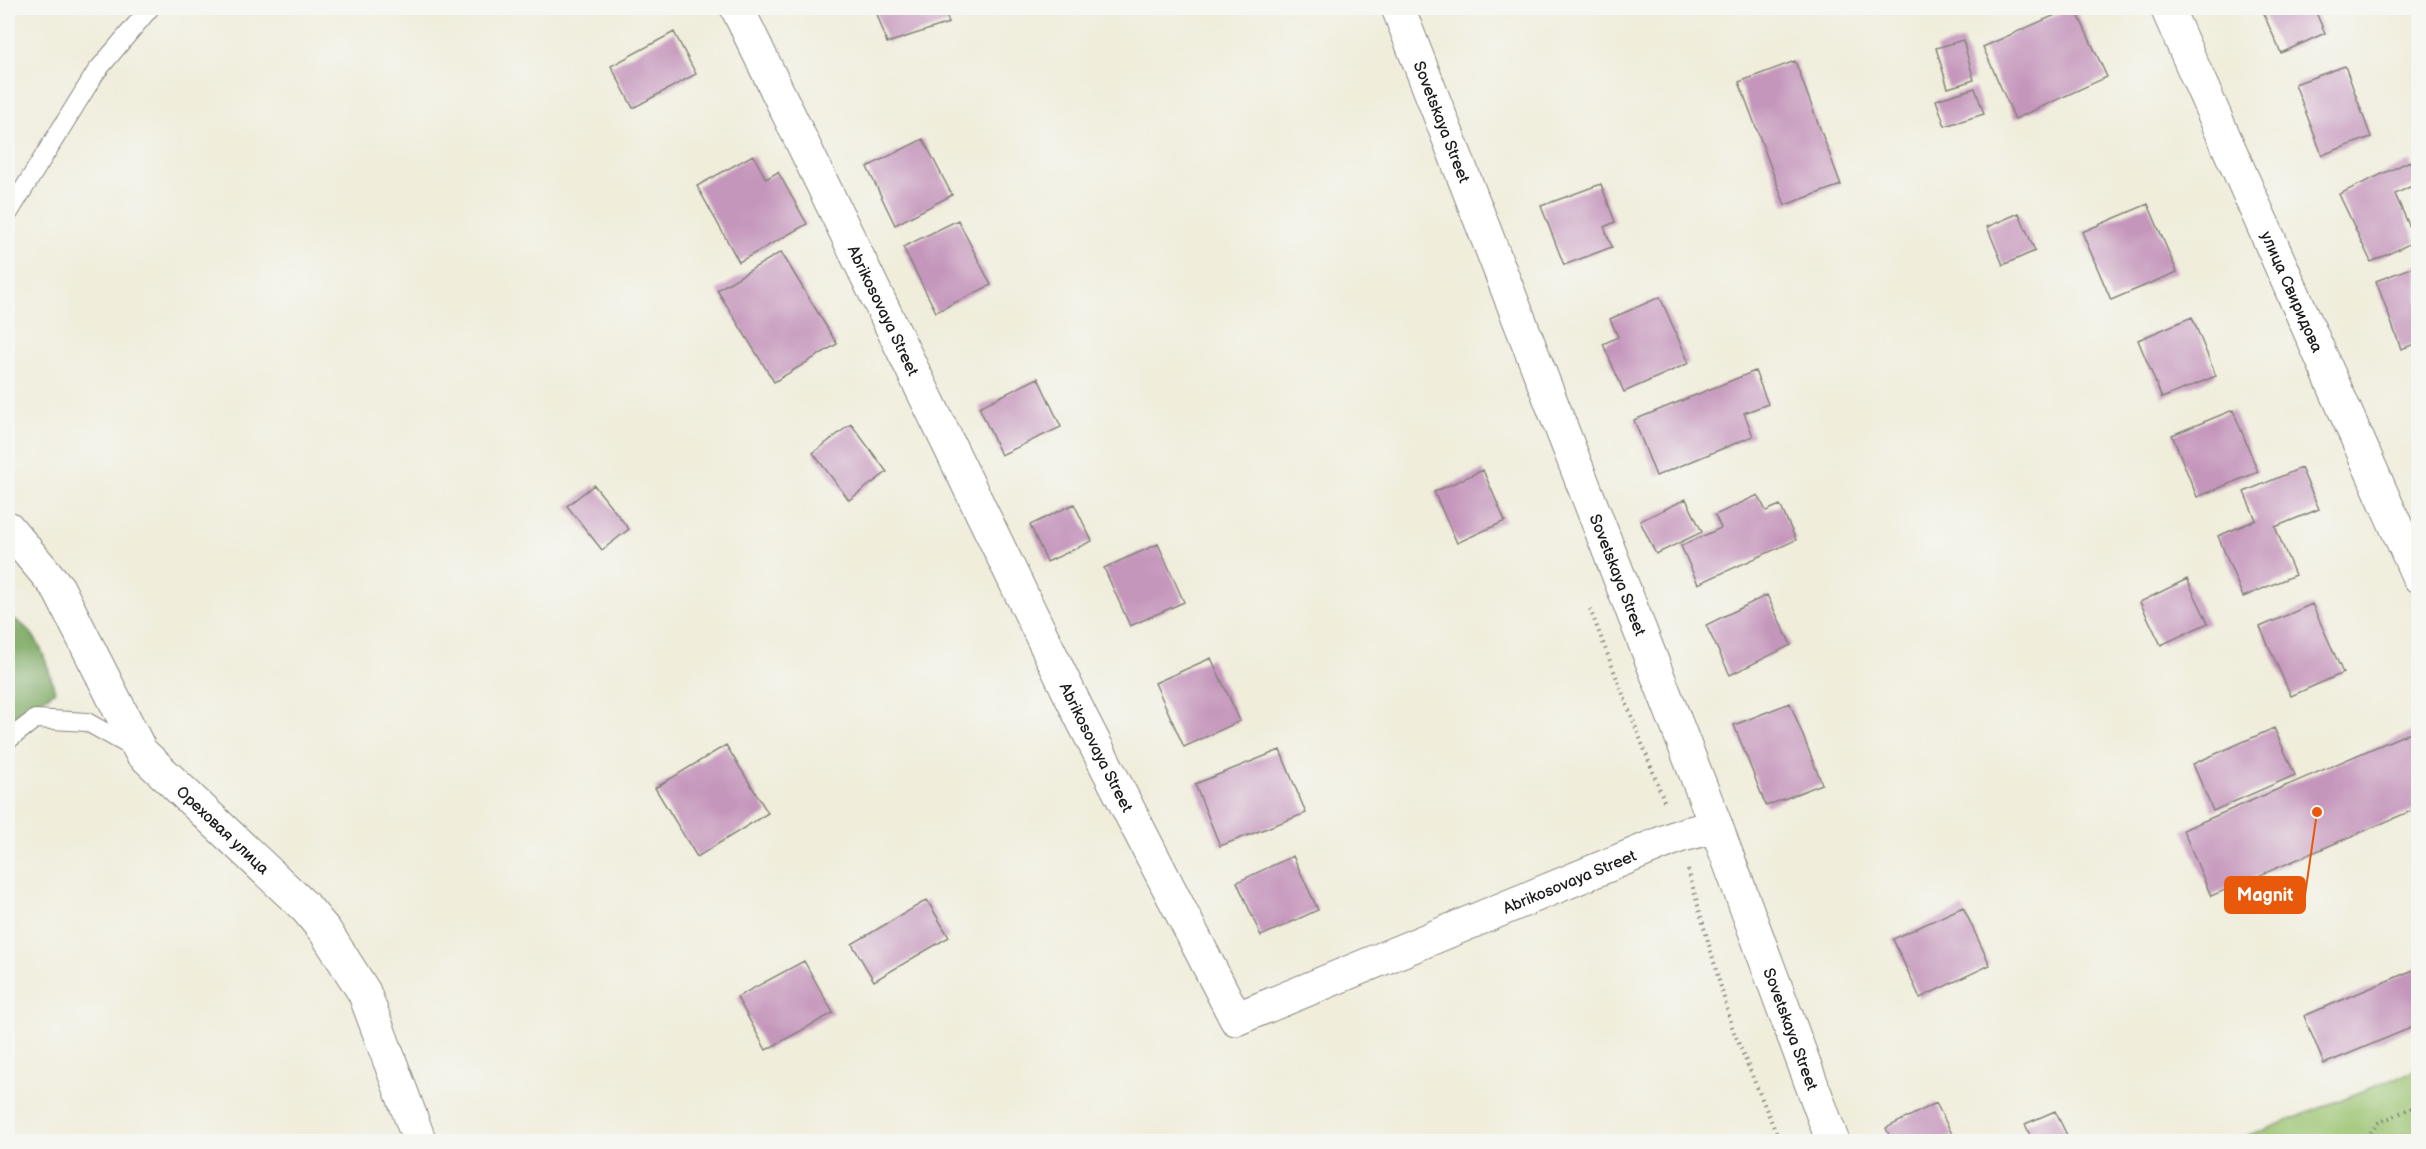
<svg xmlns="http://www.w3.org/2000/svg" width="2426" height="1149" viewBox="0 0 2426 1149" font-family="'Balsamiq Sans',sans-serif">
	<style>
		.green { fill: #9ac36f; stroke: #5b7046; stroke-width: 1.5 }
		.forest { fill: #7ba962; stroke: #4c623f; stroke-width: 1.5 }
		.building { fill: #c596bc }
		.lines { fill: none; stroke-linecap: round; stroke-linejoin: round }
		.service-casing { stroke: #86847c; stroke-width: 20 }
		.minor-casing { stroke: #86847c; stroke-width: 35 }
		.tertiary-casing { stroke: #86847c; stroke-width: 35 }
		.path { stroke: #86847c; stroke-width: 4; stroke-dasharray: 1.5 4.5; stroke-linecap: butt }
		.service { stroke: #fff; stroke-width: 18 }
		.minor { stroke: #fff; stroke-width: 33 }
		.tertiary { stroke: #fff; stroke-width: 33 }
		.labels { text-anchor: middle; stroke-width: 4.5; stroke-linejoin: round; paint-order: stroke }
		.street-label { font-size: 16px; fill: #1c1c1c; stroke: #f6f6f2 }
		.leader { fill: none; stroke: #e8590c; stroke-width: 2 }
		.callout-dot { fill: #e8590c; stroke: #f6f6f2; stroke-width: 2 }
		.callout { fill: #e8590c; stroke: #e8590c; stroke-width: 2 }
		.callout-label { font-size: 18px; text-anchor: middle; font-weight: bold; fill: #fff }
	</style>
	<rect width="100%" height="100%" fill="#f6f6f2"/>
	<filter id="ink" filterUnits="userSpaceOnUse"><feTurbulence type="fractalNoise" baseFrequency=".0167" numOctaves="2"/><feDisplacementMap in="SourceGraphic" scale="12" xChannelSelector="R" yChannelSelector="G"/><feConvolveMatrix kernelMatrix="1 2 1 2 8 2 1 2 1" color-interpolation-filters="sRGB"/></filter>
	<filter id="wash" filterUnits="userSpaceOnUse"><feTurbulence type="fractalNoise" baseFrequency=".008" numOctaves="4" result="noise"/><feDisplacementMap in="SourceGraphic" scale="24" xChannelSelector="R" yChannelSelector="G"/><feGaussianBlur stdDeviation="1.35" result="paint"/><feColorMatrix in="noise" values="0 0 0 0 0 0 0 0 0 0 0 0 0 0 0 0 0 1.4 0 .05"/><feComposite in="paint" operator="in"/></filter>
	<g filter="url(#wash)">
		<rect width="100%" height="100%" fill="#f0eddb"/>
		<!-- green -->
		<path class="green" d="M2418 1069V1141L2246 1142 2244 1138Z"/>
		<!-- forest -->
		<path class="forest" d="M8 616C41 631 45 659 55 691L8 725Z"/>
		<g id="blocks">
			<!-- building -->
			<path class="building" d="M875 8H944L949 23 887 43Z
				M2071 8H2075L2107 77 2015 119 1983 47Z
				M2261 8H2314L2325 33 2281 53Z
				M674 32 696 74 633 108 611 66Z
				M1963 40 1974 80 1948 88 1936 48Z
				M1795 61 1841 185 1785 205 1739 82Z
				M2345 66 2371 137 2322 155 2295 84Z
				M1975 88 1984 114 1945 126 1936 100Z
				M923 139 952 195 895 225 867 167Z
				M753 155 766 179 778 172 807 224 739 262 697 186Z
				M2410 161 2418 183 2395 194 2416 241 2371 262 2339 194Z
				M1601 184 1615 222 1604 227 1612 247 1564 265 1541 206Z
				M2148 204 2177 272 2111 300 2082 232Z
				M2019 213 2035 251 2003 265 1987 227Z
				M958 220 991 285 936 312 903 247Z
				M781 252 837 344 774 382 717 290Z
				M2418 265V343L2401 349 2376 281Z
				M1660 297 1689 363 1624 392 1603 344 1618 337 1610 319Z
				M2192 317 2216 376 2162 398 2138 340Z
				M1755 371 1768 404 1744 413 1753 436 1656 476 1634 420Z
				M1038 378 1061 427 1001 455 979 407Z
				M2233 410 2258 472 2197 497 2172 435Z
				M851 424 887 472 849 500 813 453Z
				M2301 468 2319 509 2275 527 2295 575 2243 597 2218 536 2256 520 2244 492Z
				M1483 470 1505 521 1457 543 1434 492Z
				M594 485 629 529 602 550 567 506Z
				M1758 495 1766 511 1780 505 1796 540 1698 584 1681 546 1721 528 1715 515Z
				M1686 499 1702 532 1656 554 1640 521Z
				M1074 504 1092 541 1047 562 1030 525Z
				M1158 544 1184 602 1130 626 1104 568Z
				M2187 579 2208 623 2161 645 2140 602Z
				M1767 595 1791 645 1730 675 1706 625Z
				M2312 604 2343 673 2291 696 2260 627Z
				M1211 658 1240 721 1184 747 1155 683Z
				M1790 703 1822 784 1766 806 1734 725Z
				M2274 728 2295 775 2213 811 2193 764Z
				M2418 729V808L2211 896 2183 830Z
				M726 745 768 813 697 857 655 788Z
				M1280 750 1306 813 1220 846 1195 784Z
				M1293 856 1318 910 1261 936 1237 882Z
				M927 900 949 937 874 981 852 944Z
				M1963 907 1990 965 1920 998 1893 939Z
				M804 961 833 1013 766 1050 737 997Z
				M2418 968V1025L2324 1064 2304 1016Z
				M1936 1103 1953 1136 1942 1142H1892L1886 1128Z
				M2055 1111 2069 1139 2033 1142 2025 1124Z"/>
		</g>
	</g>
	<g filter="url(#ink)">
		<use href="#blocks" fill-opacity="0" stroke="#86847c" stroke-width="1.5"/>
		<g class="lines">
			<!-- service casing -->
			<g class="service-casing">
				<path id="service" d="M8 214 96 72 150 8
					M8 740 35 719 87 722 137 750"/>
			</g>
			<!-- minor casing -->
			<g class="minor-casing">
				<g id="minor">
					<path id="s1" d="M737 8 1081 717 1236 1019 1679 836 1716 826"/>
					<path id="s2" d="M2167 8 2418 576"/>
					<path id="s3" d="M8 528 58 588 141 752 306 908 325 931 364 992 420 1142"/>
				</g>
			</g>
			<!-- tertiary casing -->
			<g class="tertiary-casing">
				<g id="tertiary">
					<path id="s4" d="M1398 8 1716 826 1833 1142"/>
				</g>
			</g>
			<!-- path -->
			<path class="path" d="M1590 609 1665 803
				M1688 870 1733 1030 1780 1142
				M2363 1142 2378 1123 2418 1105"/>
			<!-- service -->
			<use href="#service" class="service"/>
			<!-- minor -->
			<use href="#minor" class="minor"/>
			<!-- tertiary -->
			<use href="#tertiary" class="tertiary"/>
		</g>
	</g>
	<g class="labels">
		<!-- street labels -->
		<g class="street-label">
			<text dy="6" stroke="none"><textPath href="#s4" startOffset="122">Sovetskaya Street</textPath></text>
			<text dy="6" stroke="none"><textPath href="#s2" startOffset="310">улица Свиридова</textPath></text>
			<text dy="6" stroke="none"><textPath href="#s1" startOffset="336">Abrikosovaya Street</textPath></text>
			<text dy="6" stroke="none"><textPath href="#s4" startOffset="608">Sovetskaya Street</textPath></text>
			<text dy="6" stroke="none"><textPath href="#s1" startOffset="822">Abrikosovaya Street</textPath></text>
			<text dy="6" stroke="none"><textPath href="#s3" startOffset="375">Ореховая улица</textPath></text>
			<text dy="6" stroke="none"><textPath href="#s1" startOffset="1488">Abrikosovaya Street</textPath></text>
			<text dy="6" stroke="none"><textPath href="#s4" startOffset="1094">Sovetskaya Street</textPath></text>
		</g>
	</g>
	<!-- callouts -->
	<path class="leader" d="M2317 812L2305 895"/>
	<circle class="callout-dot" cx="2317" cy="812" r="6"/>
	<rect class="callout" x="2225" y="877" width="80" height="36" rx="6"/>
	<g class="callout-label">
		<text x="2265" y="901">Magnit</text>
	</g>
	<!-- margin -->
	<rect width="2426" height="1149" fill="none" stroke="#f6f6f2" stroke-width="30"/>
</svg>
